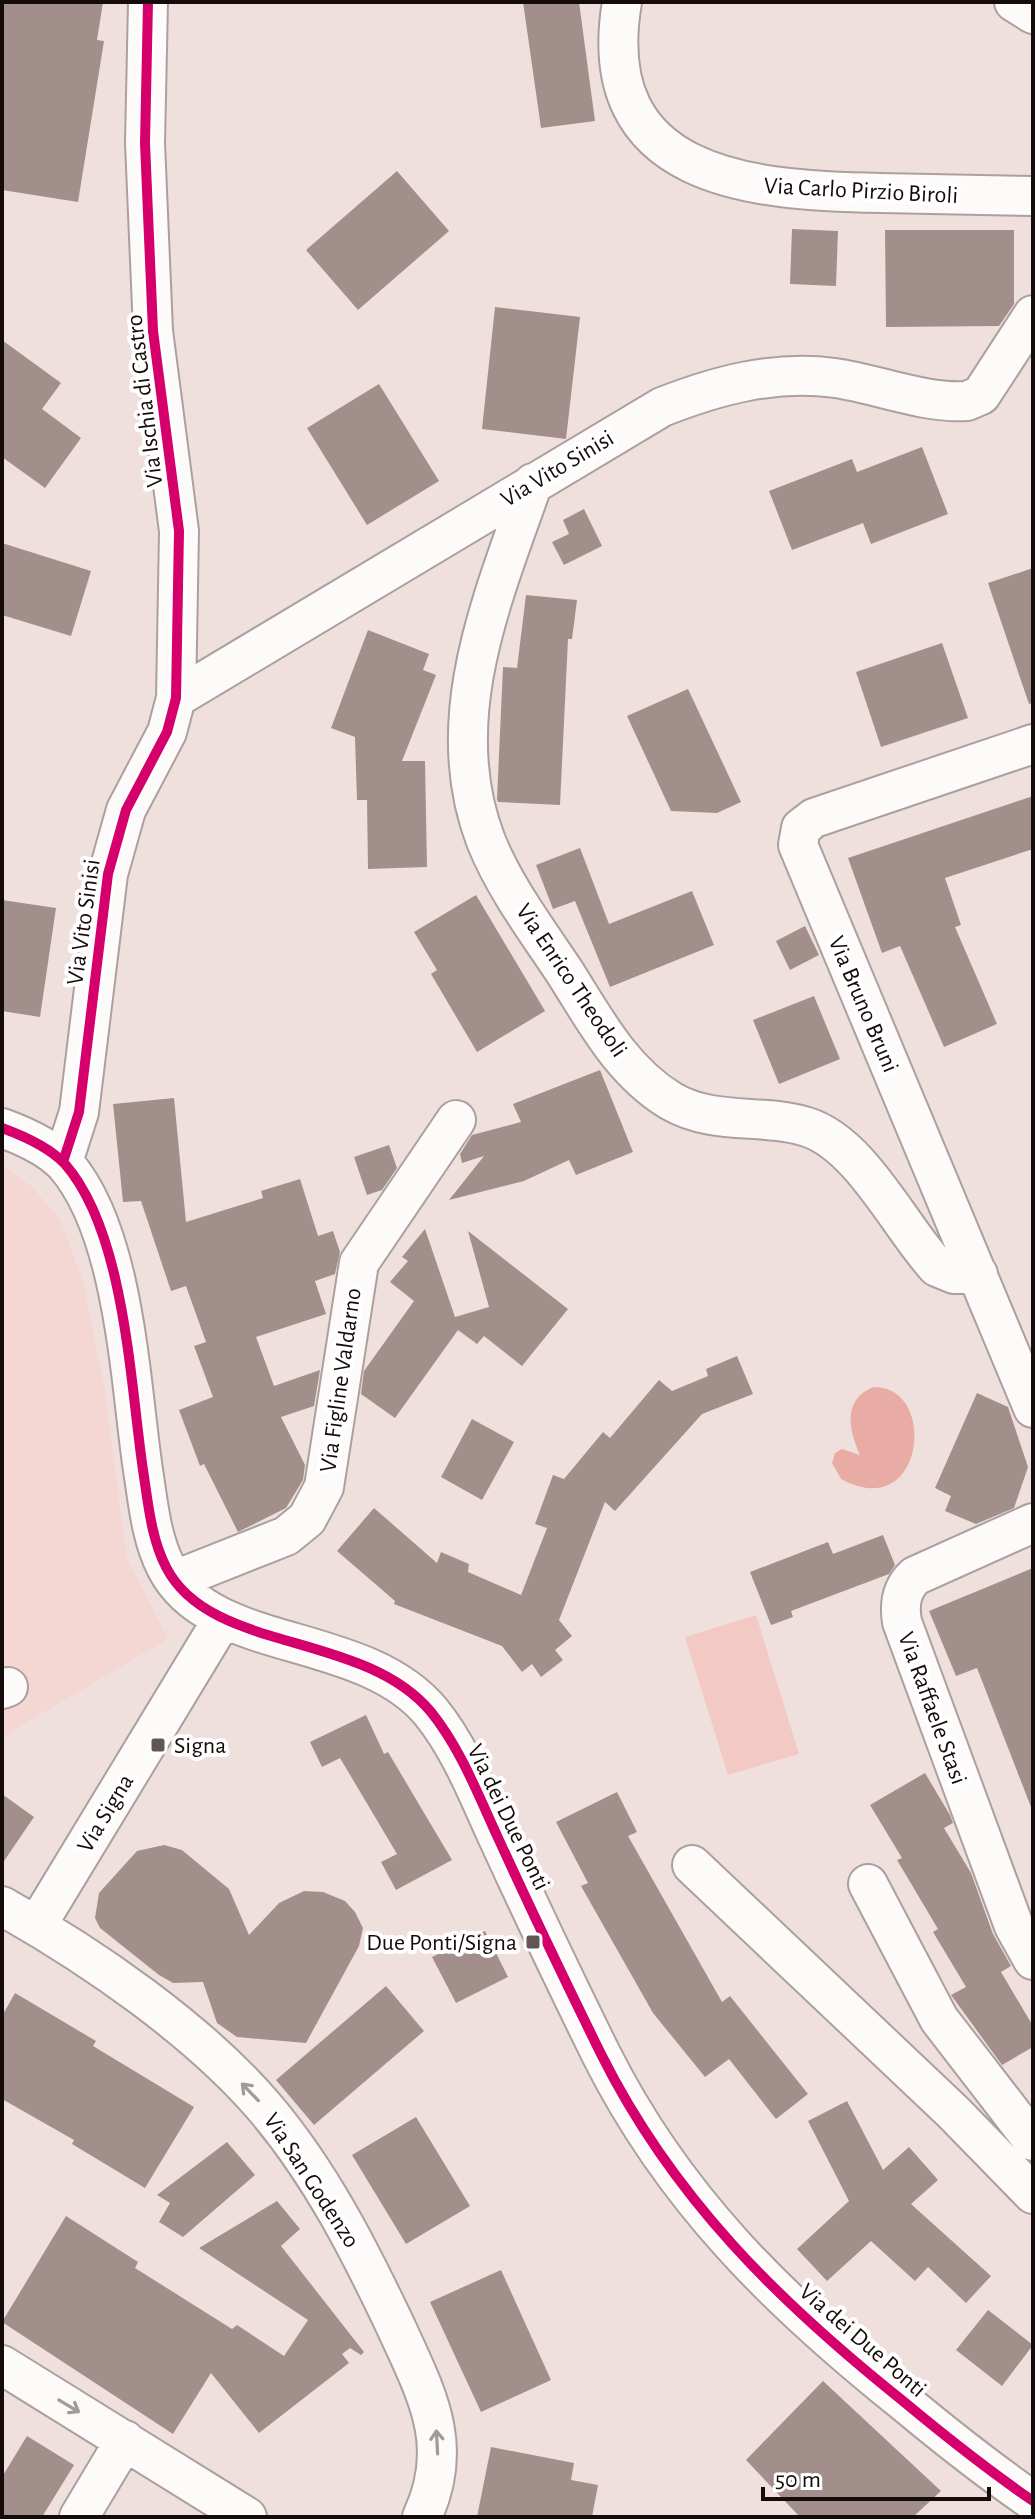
<svg xmlns="http://www.w3.org/2000/svg" width="1035" height="2519" viewBox="0 0 1035 2519" font-family="'Alegreya Sans',sans-serif">
	<style>
		.built { fill: #f4d7d3 }
		.green { fill: #f2c9c3 }
		.water { fill: #e8aca4 }
		.building { fill: #a28f8c }
		.lines { fill: none; stroke-linecap: round; stroke-linejoin: round }
		.minor-casing { stroke: #aca09e; stroke-width: 42 }
		.minor { stroke: #fdfafa; stroke-width: 38 }
		.cycleway-casing { stroke: #fff; stroke-width: 15 }
		.cycleway { stroke: #d6006c; stroke-width: 10 }
		.oneway { stroke: #a09a9a }
		.poi-dot { fill: #625654; stroke: #fff; stroke-width: 3 }
		.labels { text-anchor: middle; stroke-width: 8; stroke-linejoin: round; paint-order: stroke }
		.street-label { font-size: 24px; fill: #150b0a; stroke: #fff }
		.poi-label { font-size: 24px; fill: #150b0a; stroke: #fff; text-anchor: start }
	</style>
	<rect width="100%" height="100%" fill="#f0e0dd"/>
	<!-- built -->
	<path class="built" d="M2 1164 32 1187 60 1219 84 1284 105 1393 127 1558 168 1639 2 1737Z"/>
	<!-- green -->
	<path class="green" d="M756 1615 799 1754 728 1775 685 1637Z"/>
	<!-- water -->
	<path class="water" d="M873 1387C939 1385 925 1525 841 1479L832 1463 835 1453 842 1449 860 1455C849 1430 842 1400 873 1387Z"/>
	<!-- building -->
	<path class="building" d="M2 2H103L97 40 104 41 78 202 2 190Z
		M523 2H579L595 121 541 128Z
		M397 171 449 231 358 310 306 250Z
		M792 229 838 231 836 286 790 284Z
		M885 230H1014V304L999 326 886 327Z
		M495 307 580 317 566 439 482 429Z
		M2 340 61 383 42 409 81 438 45 488 2 457Z
		M379 384 439 481 367 525 307 428Z
		M922 447 948 514 871 544 863 523 792 550 769 491 852 459 857 472Z
		M584 509 602 546 564 565 552 542 569 534 563 520Z
		M2 543 91 571 71 636 2 615Z
		M1033 568V703L1029 704 988 583Z
		M526 595 577 600 572 639H568L560 805 498 802 497 799 503 667 517 668Z
		M368 630 429 654 423 670 436 675 402 761H425L427 867 368 869 367 800H357L355 737 331 728Z
		M942 643 968 718 881 747 856 672Z
		M688 689 741 802 717 813 671 811 627 716Z
		M1033 796V849L945 878 961 925 955 927 997 1024 944 1047 900 946 882 953 848 858Z
		M580 848 609 924 692 891 714 945 610 987 575 901 553 909 536 865Z
		M476 895 545 1011 477 1052 431 974 437 970 414 932Z
		M2 900 56 908 40 1017 2 1011Z
		M805 926 819 955 790 970 776 941Z
		M814 996 840 1059 779 1084 753 1020Z
		M600 1070 633 1152 576 1175 569 1160 524 1181 449 1200 484 1156 462 1163 460 1154 472 1135 521 1122 513 1104Z
		M174 1098 186 1222 263 1198 261 1191 300 1179 318 1236 333 1231 340 1252 335 1274 315 1281 326 1314 256 1337 274 1386 320 1370 314 1406 281 1417 305 1465 303 1480 286 1508 238 1532 204 1464 200 1466 179 1410 213 1397 194 1346 206 1342 186 1286 171 1291 141 1201 123 1202 113 1104Z
		M389 1145 397 1168 382 1190 367 1195 354 1157Z
		M425 1229 455 1317 489 1307 468 1231 568 1309 522 1366 484 1336 477 1344 458 1330 395 1418 361 1394 364 1371 414 1301 390 1282 408 1261 402 1257Z
		M737 1356 753 1394 702 1414 615 1511 605 1502 559 1620 572 1636 555 1650 563 1660 541 1677 532 1664 522 1672 502 1646 394 1604 395 1601 337 1551 374 1508 437 1563 441 1552 469 1564 468 1572 521 1595 547 1528 535 1524 553 1475 564 1479 603 1432 610 1438 659 1380 672 1391 708 1376 706 1369Z
		M977 1393 1008 1407 1028 1467 1014 1508 976 1524 945 1511 951 1496 935 1488Z
		M472 1419 514 1442 482 1500 441 1477Z
		M883 1535 895 1565 889 1574 791 1611 793 1617 771 1625 750 1572 828 1542 833 1554Z
		M1033 1568V1807H1031L977 1668 956 1676 929 1611Z
		M366 1715 384 1754 388 1752 452 1860 396 1890 381 1862 397 1854 340 1758 322 1767 310 1742Z
		M925 1773 950 1815 953 1823 944 1828 971 1873 993 1934 1011 1966 1001 1972 1033 2026V2047L1002 2065 951 1995 966 1987 933 1932 938 1929 897 1860 902 1858 870 1805Z
		M617 1792 637 1832 628 1836 722 2002 730 1996 808 2094 776 2119 729 2059 705 2077 653 2013 581 1886 588 1883 556 1822Z
		M2 1794 34 1817 2 1864Z
		M164 1845 182 1850 229 1889 249 1935 279 1903 304 1891 323 1892 345 1901 355 1912 363 1928 359 1946 306 2043 237 2037 217 2023 203 1982 173 1983 159 1975 100 1928 95 1918 99 1893 137 1851Z
		M485 1931 508 1977 456 2003 432 1957Z
		M386 1986 424 2031 314 2125 276 2080Z
		M15 1993 96 2041 93 2046 194 2107 145 2188 72 2144 74 2140 2 2099V2016Z
		M847 2101 883 2170 909 2147 938 2180 911 2204 991 2276 966 2303 928 2267 915 2281 871 2241 827 2281 797 2249 849 2201 808 2121Z
		M416 2117 470 2206 406 2244 352 2155Z
		M227 2142 255 2175 183 2237 159 2222 170 2203 157 2195Z
		M277 2201 300 2229 281 2246 364 2352 361 2355 350 2348 342 2354 349 2363 259 2433 211 2373 173 2434 2 2322 66 2216 138 2262 135 2268 232 2329 237 2325 284 2356 308 2320 199 2248Z
		M501 2270 551 2380 481 2412 430 2302Z
		M988 2310 1033 2345 1002 2386 956 2350Z
		M823 2381 941 2491 913 2517H800L746 2460Z
		M27 2436 74 2465 42 2517H2V2477Z
		M491 2447 574 2463 571 2480 598 2485 592 2517H477Z"/>
	<g class="lines">
		<!-- minor casing -->
		<g class="minor-casing">
			<path id="minor" d="M622 2C592 179 751 191 881 193 931 194 982 195 1033 196
				M1014 2 1033 14
				M533 483C493 597 439 720 486 841 505 888 536 929 564 971 594 1018 621 1071 671 1101 714 1126 762 1113 807 1127 861 1144 900 1227 937 1267L954 1274H978
				M176 698 662 407C718 385 774 370 835 378 878 384 924 404 967 401L981 395 1033 315
				M1033 744 814 818 801 828 798 845 1033 1408
				M2 1128C24 1136 49 1147 65 1164 125 1233 130 1382 143 1470 148 1502 151 1538 166 1567 210 1654 363 1630 431 1712 461 1749 479 1797 499 1840 532 1912 566 1983 601 2054 673 2198 778 2301 903 2401 945 2436 988 2470 1033 2501
				M63 1162 79 1112 108 874 126 810 167 732 176 698 179 531 153 331 145 143 148 2
				M1033 1523 915 1576C901 1589 899 1604 902 1622L1014 1926 1033 1960
				M175 1580 286 1536 307 1519 324 1487 359 1263 456 1120
				M2 1689 8 1687
				M692 1865 953 2112 1033 2194
				M868 1884 939 2019 1033 2141
				M2 1906C91 1956 199 2030 266 2109 321 2174 360 2251 396 2327 426 2393 456 2445 422 2517
				M37 1925 222 1620
				M2 2365 247 2517
				M79 2517 125 2440"/>
		</g>
		<!-- minor -->
		<use href="#minor" class="minor"/>
		<!-- cycleway casing -->
		<g class="cycleway-casing">
			<path id="cycleway" d="M2 1128C24 1136 49 1147 65 1164 125 1233 130 1382 143 1470 148 1502 151 1538 166 1567 210 1654 363 1630 431 1712 461 1749 479 1797 499 1840 532 1912 566 1983 601 2054 673 2198 778 2301 903 2401 945 2436 988 2470 1033 2501
				M63 1162 79 1112 108 874 126 810 167 732 176 698 179 531 153 331 145 143 148 2"/>
		</g>
		<!-- cycleway -->
		<use href="#cycleway" class="cycleway"/>
	</g>
	<!-- one-way arrows -->
	<defs><path id="oneway-shaft" d="M-6 0H5M1.5-3L5.5 0L1.5 3" fill="none" stroke-width="1.6" stroke-linecap="round" stroke-linejoin="round" transform="scale(2)"/></defs>
	<g class="oneway">
		<use href="#oneway-shaft" transform="translate(250 2092) rotate(-134)"/>
		<use href="#oneway-shaft" transform="translate(69 2406) rotate(31)"/>
		<use href="#oneway-shaft" transform="translate(437 2442) rotate(-93)"/>
	</g>
	<!-- markers -->
	<g class="poi-dot">
		<rect x="150" y="1737" width="16" height="16" rx="4"/>
		<rect x="525" y="1934" width="16" height="16" rx="4"/>
	</g>
	<g class="labels">
		<!-- street labels -->
		<g class="street-label">
			<text transform="translate(861 190) rotate(3)" y="8">Via Carlo Pirzio Biroli</text>
			<text transform="translate(144 401) rotate(-97)" y="8">Via Ischia di Castro</text>
			<text transform="translate(557 468) rotate(-31)" y="8">Via Vito Sinisi</text>
			<text transform="translate(83 922) rotate(-82)" y="8">Via Vito Sinisi</text>
			<text transform="translate(572 980) rotate(56)" y="8">Via Enrico Theodoli</text>
			<text transform="translate(864 1004) rotate(67)" y="8">Via Bruno Bruni</text>
			<text transform="translate(340 1380) rotate(-82)" y="8">Via Figline Valdarno</text>
			<text transform="translate(933 1708) rotate(70)" y="8">Via Raffaele Stasi</text>
			<text transform="translate(105 1813) rotate(-59)" y="8">Via Signa</text>
			<text transform="translate(509 1817) rotate(64)" y="8">Via dei Due Ponti</text>
			<text transform="translate(312 2180) rotate(57)" y="8">Via San Godenzo</text>
			<text transform="translate(863 2340) rotate(41)" y="8">Via dei Due Ponti</text>
		</g>
		<!-- poi labels -->
		<g class="poi-label">
			<text x="174" y="1753">Signa</text>
			<text x="517" y="1950" text-anchor="end">Due Ponti/Signa</text>
		</g>
	</g>
	<!-- border -->
	<rect width="1035" height="2519" fill="none" stroke="#150b0a" stroke-width="8"/>
	<!-- scale -->
	<path d="M763 2487v12h226v-12" fill="none" stroke="#150b0a" stroke-width="4"/>
	<text x="775" y="2487" font-size="24" fill="#150b0a" stroke="#ffffff" stroke-width="6" paint-order="stroke">50 m</text>
</svg>
